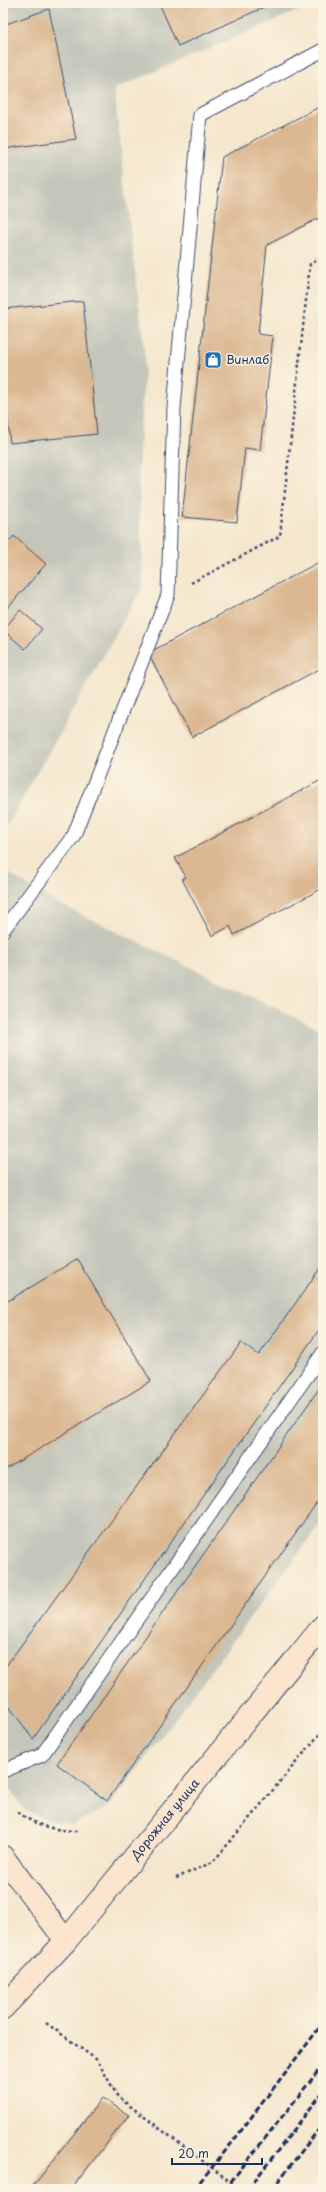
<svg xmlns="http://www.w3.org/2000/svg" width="326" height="2192" viewBox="0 0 326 2192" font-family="'Playpen Sans',sans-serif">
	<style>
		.industrial { fill: #c3c6b9 }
		.building { fill: #dbb892 }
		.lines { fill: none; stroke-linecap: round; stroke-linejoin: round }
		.lane-casing { stroke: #3c4b6f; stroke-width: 15 }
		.secondary-casing { stroke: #3c4b6f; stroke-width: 24 }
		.path { stroke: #3c4b6f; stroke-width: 2.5; stroke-dasharray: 3 3; stroke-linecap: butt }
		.lane { stroke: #fff; stroke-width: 13 }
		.secondary { stroke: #fce5cf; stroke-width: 22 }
		.rail { stroke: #1b2f5e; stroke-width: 3; stroke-dasharray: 6 3; stroke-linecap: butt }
		.labels { text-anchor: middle; stroke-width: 3; stroke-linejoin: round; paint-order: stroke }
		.poi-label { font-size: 12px; fill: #1b2f5e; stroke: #fcf5e5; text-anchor: start }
		.street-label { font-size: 12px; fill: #1b2f5e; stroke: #fcf5e5 }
	</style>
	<rect width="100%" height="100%" fill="#fcf5e5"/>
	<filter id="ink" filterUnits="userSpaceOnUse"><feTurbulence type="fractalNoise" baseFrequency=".025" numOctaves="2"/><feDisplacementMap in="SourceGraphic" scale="8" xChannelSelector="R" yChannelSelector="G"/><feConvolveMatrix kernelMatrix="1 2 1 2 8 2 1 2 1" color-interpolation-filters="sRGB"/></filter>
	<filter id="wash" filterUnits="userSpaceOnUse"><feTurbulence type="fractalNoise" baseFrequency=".012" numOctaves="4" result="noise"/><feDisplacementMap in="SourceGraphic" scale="16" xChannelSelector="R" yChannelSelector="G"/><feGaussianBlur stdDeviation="0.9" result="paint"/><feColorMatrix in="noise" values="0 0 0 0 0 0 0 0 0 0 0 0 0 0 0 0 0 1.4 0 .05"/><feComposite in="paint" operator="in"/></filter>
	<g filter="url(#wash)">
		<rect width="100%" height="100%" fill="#f5e7cd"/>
		<!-- industrial -->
		<path class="industrial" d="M3 3H316L114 89 145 358 138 468 143 586 3 833Z
			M3 870 55 902 323 1031V1520L110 1806 72 1825 52 1821 25 1811 3 1779Z"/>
		<g id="blocks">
			<!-- building -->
			<path class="building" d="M159 3H268L269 5 178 46Z
				M49 9 76 139 3 149V25Z
				M323 105V216L267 245 258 334 273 336 260 450 245 448 237 522 182 517 222 157Z
				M83 301 97 434 10 443 3 374V309Z
				M3 535 10 541 14 536 46 564 3 613Z
				M323 560V667L192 737 148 653Z
				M20 610 42 629 25 649 3 630Z
				M323 779V888L234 935 230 926 212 936 182 879 186 877 175 858Z
				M77 1259 151 1381 3 1471V1304Z
				M323 1264V1324L33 1739 3 1698V1670L241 1343 259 1355Z
				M323 1383V1494L107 1801 57 1764Z
				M102 2098 129 2115 71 2189H31Z"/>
		</g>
	</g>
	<g filter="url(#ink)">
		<use href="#blocks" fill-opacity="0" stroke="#3c4b6f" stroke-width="1"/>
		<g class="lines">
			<!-- lane casing -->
			<g class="lane-casing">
				<path id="lane" d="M3 930 74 835 168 595 174 408 200 115 323 50
					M3 1771 42 1755 323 1353"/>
			</g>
			<!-- secondary casing -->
			<g class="secondary-casing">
				<g id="secondary">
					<path d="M3 1857 66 1941"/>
					<path id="s1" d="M3 2008 66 1941 323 1626"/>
				</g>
			</g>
			<!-- path -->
			<path class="path" d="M191 583 280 536 310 264 323 257
				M18 1812C35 1826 56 1831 78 1831
				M176 1878 213 1862 323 1730
				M46 2023 97 2060 118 2097 240 2189"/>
			<!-- lane -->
			<use href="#lane" class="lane"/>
			<!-- secondary -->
			<use href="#secondary" class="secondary"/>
			<!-- rail -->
			<path class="rail" d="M194 2189 231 2144 323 2023
				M225 2189 323 2065
				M248 2189 323 2092
				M272 2189 323 2124"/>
		</g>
	</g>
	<!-- icons -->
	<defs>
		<g id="shop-square" transform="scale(0.9)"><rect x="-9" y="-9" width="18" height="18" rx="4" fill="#1f6fb2" stroke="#fcf5e5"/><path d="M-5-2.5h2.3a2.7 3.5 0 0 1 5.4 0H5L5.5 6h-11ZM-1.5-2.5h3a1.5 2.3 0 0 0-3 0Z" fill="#fff"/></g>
	</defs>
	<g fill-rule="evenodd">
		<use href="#shop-square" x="213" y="360"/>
	</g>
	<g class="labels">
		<!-- poi labels -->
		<g class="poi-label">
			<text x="226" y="364">Винлаб</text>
		</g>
		<!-- street labels -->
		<g class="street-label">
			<text dy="4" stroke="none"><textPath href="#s1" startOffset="249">Дорожная улица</textPath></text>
		</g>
	</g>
	<!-- margin -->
	<rect width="326" height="2192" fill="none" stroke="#fcf5e5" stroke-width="16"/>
	<!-- scale -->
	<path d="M172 2158v6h90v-6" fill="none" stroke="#1b2f5e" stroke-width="2"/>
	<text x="178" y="2158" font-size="12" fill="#1b2f5e" stroke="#fcf5e5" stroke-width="3" paint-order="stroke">20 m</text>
</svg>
